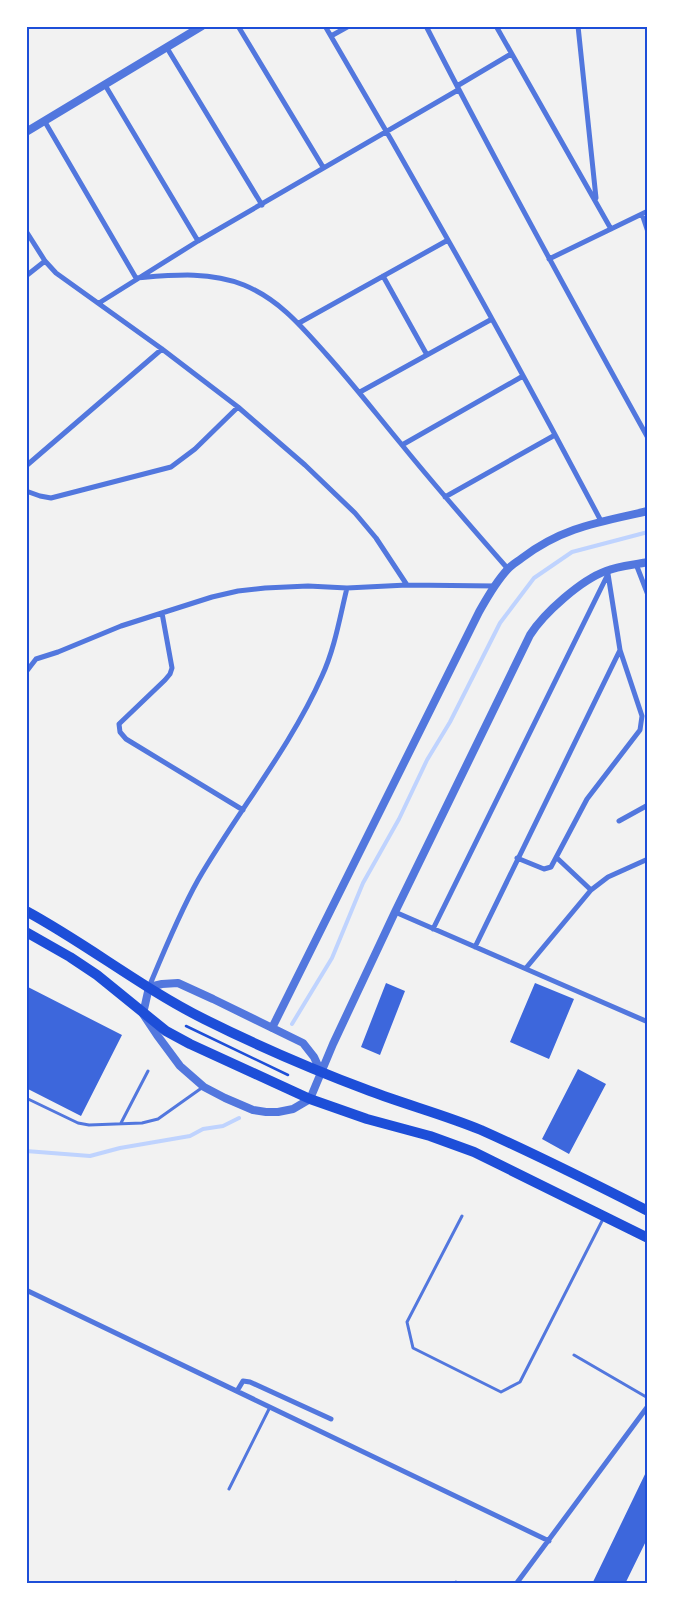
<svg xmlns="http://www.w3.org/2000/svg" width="674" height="1610" viewBox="0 0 674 1610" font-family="Figtree,sans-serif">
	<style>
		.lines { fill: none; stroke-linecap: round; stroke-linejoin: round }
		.stream { stroke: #bfd3fe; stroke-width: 4 }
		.building { fill: #3d67dc }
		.path { stroke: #1d4ed8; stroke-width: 2.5 }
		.service { stroke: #5277de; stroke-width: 3 }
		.minor { stroke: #5277de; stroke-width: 5 }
		.tertiary { stroke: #5277de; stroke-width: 8 }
		.primary { stroke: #1d4ed8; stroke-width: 10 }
		.neatline { fill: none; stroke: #1d4ed8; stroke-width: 2 }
	</style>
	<rect width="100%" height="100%" fill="#f2f2f2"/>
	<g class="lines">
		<!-- stream -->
		<path class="stream" d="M292 1024 332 958 363 883 399 819 427 760 450 722 500 623 534 578 572 552 648 532
			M26 1151 90 1156 120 1148 190 1136 203 1129 223 1126 239 1118"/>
	</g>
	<!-- building -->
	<path class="building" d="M386 983 405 991 380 1055 361 1047Z
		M535 983 574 999 549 1059 510 1042Z
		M26 986 122 1035 81 1116 26 1088Z
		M578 1069 606 1084 569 1154 542 1139Z
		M648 1468V1537L625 1584H592Z"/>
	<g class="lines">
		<!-- path -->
		<path class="path" d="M186 1026 288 1075"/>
		<!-- service -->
		<path class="service" d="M26 1098 78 1123 89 1125 142 1123 158 1119 203 1087
			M121 1123 148 1071
			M462 1216 407 1322 413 1348 501 1392 520 1382 603 1219
			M574 1355 648 1398
			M229 1489 270 1407
			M455 1584 456 1582"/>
		<!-- minor -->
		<path class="minor" d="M238 26 323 167
			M325 26C421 189 513 354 601 521
			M426 26C497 165 572 301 648 438
			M496 26 611 229
			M578 26 596 198
			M331 36 349 26
			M167 48 262 205
			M105 85 198 241
			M457 86 511 54
			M45 122 136 278C173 275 209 271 244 285 280 300 302 327 327 355 353 384 377 415 402 445 436 487 472 528 508 569
			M642 214 648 232
			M26 231 45 261 56 273 162 349 238 407 305 465 355 513 376 538 407 585
			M549 259 648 211
			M26 276 45 261
			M383 276 427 355
			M99 303 198 241 458 90
			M299 323 448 240
			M360 392 492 319
			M402 445 523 376
			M26 466 162 349
			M26 491 40 496 51 498 171 467 195 449 238 407
			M445 497 555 435
			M636 564 648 595
			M162 613 172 668 170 674 165 680 119 724 120 732 126 739 243 810
			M26 672 36 659 58 652 121 626 212 597 238 591 265 588 308 586 347 588 407 585 495 586
			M619 821 648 805
			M517 858 544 869 551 867 587 799 640 730 642 716 620 650 608 574
			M557 858 591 890
			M395 912 648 1022
			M433 929 608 574
			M475 947 620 650
			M526 968 591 890 608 877 648 859
			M149 987C164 951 179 914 198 880 238 811 290 748 322 676 335 648 340 616 347 588
			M26 1290 549 1541
			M237 1391 243 1381 250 1382 331 1419
			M516 1584 648 1406"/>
		<!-- tertiary -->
		<path class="tertiary" d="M26 132 202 26
			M272 1028 479 612C487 598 495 583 507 570 511 565 517 562 522 558 562 527 600 522 648 511
			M321 1072 314 1057 303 1043 213 999 178 983 162 984 149 987 143 1014 157 1035 180 1066 204 1087 225 1098 253 1110 266 1112H278L293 1109 310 1099 333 1044 395 912 530 635C544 613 581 580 606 571 619 566 634 565 648 562"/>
		<!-- primary -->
		<path class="primary" d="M26 911C87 944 142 988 204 1019 258 1046 314 1070 370 1091 407 1105 445 1115 481 1130 537 1155 593 1183 648 1211
			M26 932 70 957 97 975 166 1031 190 1044 310 1099 367 1119 430 1136 474 1152 648 1238"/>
	</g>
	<!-- border -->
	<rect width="674" height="1610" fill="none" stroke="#ffffff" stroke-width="55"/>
	<rect x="28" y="28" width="618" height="1554" class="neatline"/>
</svg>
